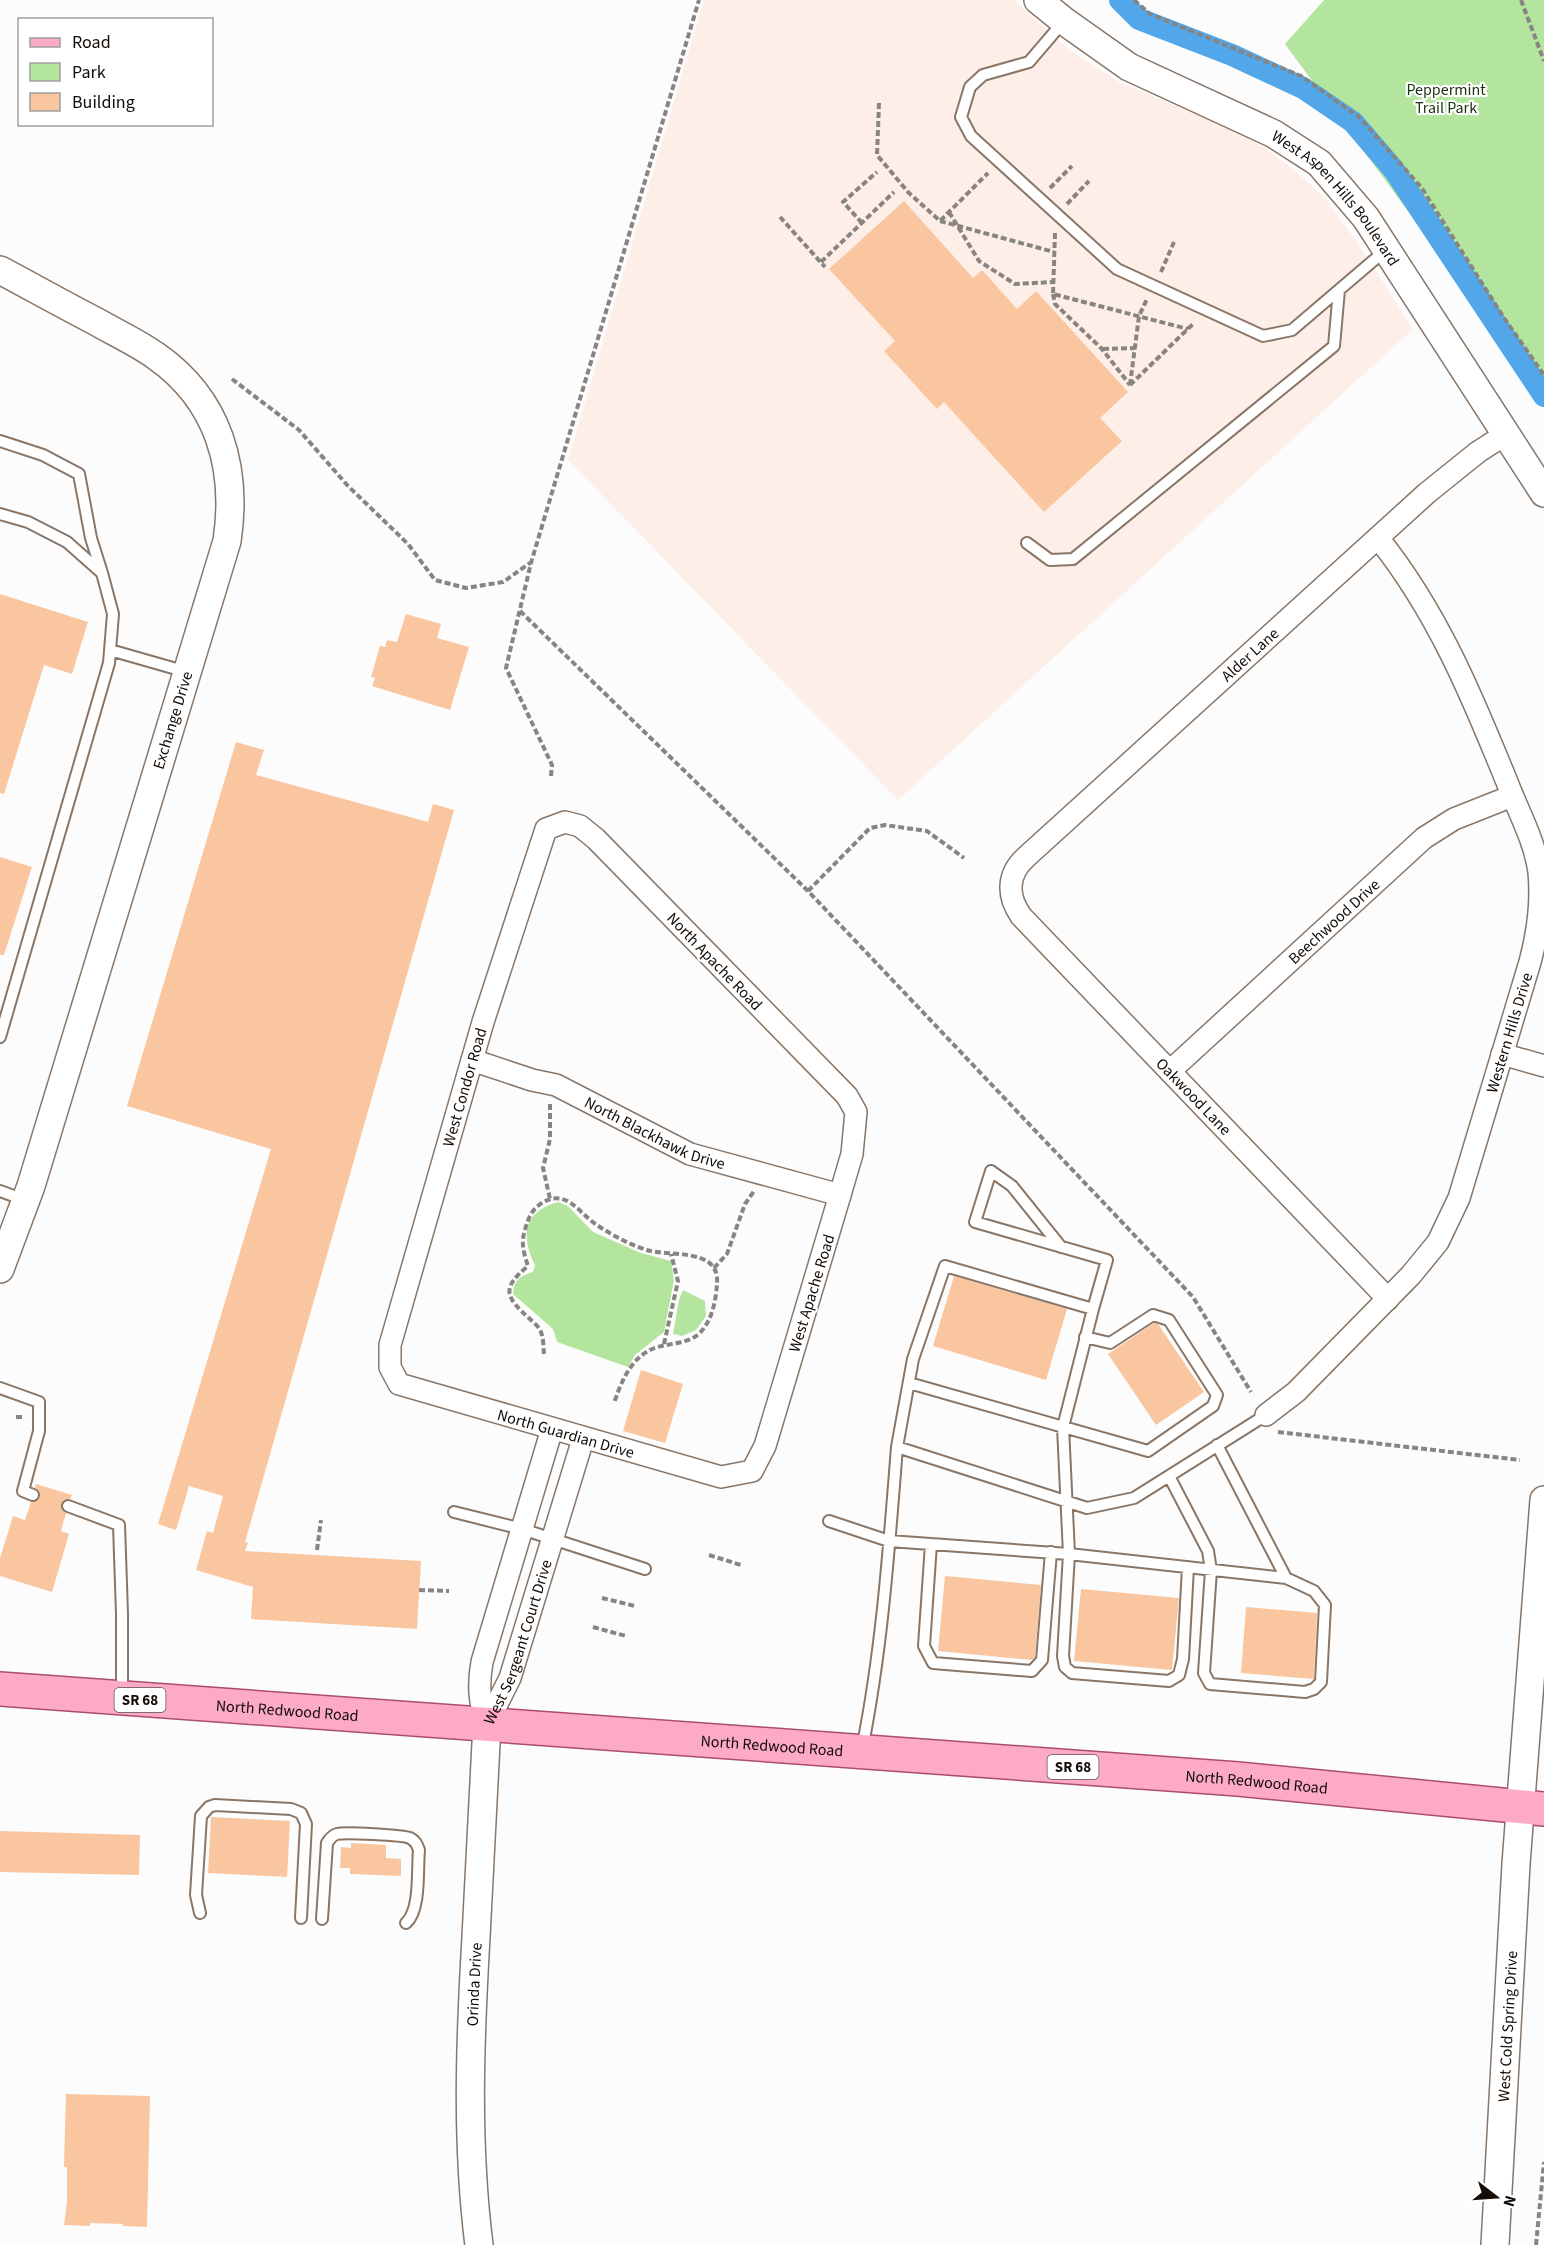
<svg xmlns="http://www.w3.org/2000/svg" width="1544" height="2245" viewBox="0 0 1544 2245" font-family="'Source Sans 3',sans-serif">
	<style>
		.education { fill: #fdeee7 }
		.green { fill: #b4e59e }
		.lines { fill: none; stroke-linecap: round; stroke-linejoin: round }
		.canal { stroke: #51a7e9; stroke-width: 22 }
		.building { fill: #f9c6a0 }
		.service-casing { stroke: #897667; stroke-width: 14 }
		.minor-casing { stroke: #897667; stroke-width: 24 }
		.tertiary-casing { stroke: #897667; stroke-width: 30 }
		.primary-casing { stroke: #aa4e6c; stroke-width: 36 }
		.path { stroke: #888482; stroke-width: 4; stroke-dasharray: 6 3; stroke-linecap: butt }
		.service { stroke: #fff; stroke-width: 10 }
		.minor { stroke: #fff; stroke-width: 21 }
		.tertiary { stroke: #fff; stroke-width: 27 }
		.primary { stroke: #fdaac7; stroke-width: 33 }
		.labels { text-anchor: middle; stroke-width: 4.5; stroke-linejoin: round; paint-order: stroke }
		.shield { fill: #fff; stroke: #5a5551; stroke-width: 1.5 }
		.shield-label { font-size: 15px; font-weight: bold; fill: #130c07 }
		.park-label { font-size: 16px; fill: #1a310f; stroke: #fff }
		.street-label { font-size: 16px; fill: #130c07; stroke: #fff }
	</style>
	<rect width="100%" height="100%" fill="#fcfcfc"/>
	<!-- education -->
	<path class="education" d="M704 0H1014L1067 48 1119 82 1214 122 1262 146 1295 171 1325 198 1361 248 1413 329 898 800 568 460Z"/>
	<!-- green -->
	<path class="green" d="M1324 0H1544V396L1285 44Z
		M559 1202 569 1207 593 1232 641 1253 671 1261 674 1280 664 1332 635 1355 628 1367 557 1342 553 1329 513 1294C514 1280 520 1276 533 1272L535 1265C520 1236 524 1210 559 1202Z
		M683 1290 705 1301 706 1316 696 1330 682 1336 673 1334 679 1300Z"/>
	<g class="lines">
		<!-- canal -->
		<path class="canal" d="M1120 0 1139 19 1232 55 1303 88 1353 122 1394 170 1544 396"/>
	</g>
	<!-- building -->
	<path class="building" d="M904 201 973 278 982 270 1017 309 1036 291 1128 392 1100 418 1122 441 1044 512 944 402 937 409 884 351 895 341 829 269Z
		M0 594 88 622 72 674 44 665 4 794 0 793Z
		M406 614 441 624 437 638 469 647 450 710 372 686 375 678 371 677 380 646 385 647 387 640 397 642Z
		M236 742 264 750 256 775 428 822 433 804 454 810 245 1542 248 1543 245 1551 421 1561 417 1629 251 1619 253 1587 196 1570 207 1531 213 1533 223 1496 189 1486 176 1530 158 1524 271 1149 127 1106Z
		M0 857 32 867 4 955H0Z
		M954 1276 1067 1309 1046 1380 933 1346Z
		M1154 1323 1158 1324 1204 1392 1156 1425 1108 1354Z
		M641 1370 683 1384 665 1443 623 1431Z
		M36 1484 72 1495 70 1499 64 1500 61 1504 62 1510 66 1513 61 1531 69 1534 52 1592 0 1576V1558L13 1516 25 1520 31 1502 37 1501 40 1497 39 1491 35 1488Z
		M945 1576 1041 1585 1035 1657 1032 1660 938 1651Z
		M1081 1589 1179 1598 1172 1670 1074 1661Z
		M1246 1607 1317 1613 1314 1679 1241 1673Z
		M211 1817 290 1821 287 1877 208 1873Z
		M0 1831 140 1835 139 1875 0 1872Z
		M351 1843 386 1845V1858L401 1859V1876L350 1874V1868H340L341 1847 351 1848Z
		M66 2094 150 2096 147 2227 123 2226V2224L90 2223V2226L64 2225 67 2202V2167H64Z"/>
	<g class="lines">
		<!-- service casing -->
		<g class="service-casing">
			<path id="service" d="M1064 21 1029 62 983 75 970 87 961 117 971 136 1117 269 1263 336 1292 330 1387 249
				M0 441 43 455 79 474 91 538 102 573
				M0 514 28 522 67 542 102 573 113 614 109 663 0 1037
				M1027 543 1050 560 1073 559 1334 346 1339 290
				M110 650 187 672
				M0 1191 25 1200
				M1061 1247 1012 1186 991 1171 975 1222 1107 1260 1093 1309
				M909 1383 1148 1451 1213 1406 1217 1395 1169 1320 1153 1315 1110 1343 1085 1337
				M0 1388 39 1402V1431L23 1491 33 1495
				M1217 1445 1286 1578
				M1169 1476 1208 1551 1211 1570 1204 1673 1210 1684 1305 1692 1314 1689 1321 1682 1325 1605 1314 1591 1286 1578 1069 1554 1063 1656 1065 1667 1072 1673 1169 1681 1179 1675 1183 1659 1188 1567
				M68 1506 119 1525 122 1614V1696
				M454 1512 522 1529 645 1569
				M829 1521 889 1541 1069 1554 1063 1427 1093 1309 945 1266 913 1359 897 1447
				M931 1544 924 1646 933 1663 1032 1671 1042 1660 1051 1552
				M862 1749C882 1650 889 1548 897 1447L1087 1508 1134 1498 1266 1415
				M200 1913 196 1895 201 1816 209 1807 215 1805 291 1809 301 1813 306 1824 301 1918
				M322 1919 327 1843C330 1839 332 1835 337 1834 345 1832 403 1835 410 1838 416 1841 417 1845 419 1850 417 1869 421 1910 406 1923"/>
		</g>
		<!-- minor casing -->
		<g class="minor-casing">
			<g id="minor">
				<path d="M565 822 580 826 596 839 847 1096 856 1112 852 1154 840 1195 765 1446 752 1471 721 1477 399 1384 390 1367V1345L483 1022 546 829Z"/>
				<path d="M1502 1054 1544 1066"/>
				<path id="s1" d="M472 1060 532 1080 556 1085 690 1154 840 1195"/>
				<path id="s2" d="M1170 1071 1424 838 1454 819 1512 796"/>
				<path id="s3" d="M1388 1299 1021 916C1007 896 1007 875 1025 858L1427 493 1478 452 1506 434"/>
				<path id="s4" d="M1266 1415 1296 1392 1411 1275 1438 1242 1459 1198 1530 962C1538 932 1542 903 1539 872 1535 841 1518 811 1507 782 1472 696 1437 611 1378 538"/>
				<path d="M487 1724C479 1702 478 1685 482 1662L552 1429"/>
				<path id="s5" d="M487 1724 510 1678 583 1439"/>
			</g>
		</g>
		<!-- tertiary casing -->
		<g class="tertiary-casing">
			<g id="tertiary">
				<path id="s6" d="M1038 0 1064 21 1129 67 1274 134 1319 163 1366 218 1544 493"/>
				<path d="M0 270C32 287 64 305 97 322 116 333 138 343 156 356 219 400 238 468 227 541L31 1186 0 1269"/>
				<path id="s7" d="M479 2245C466 2142 470 2040 476 1937 479 1866 483 1795 487 1724"/>
				<path id="s8" d="M1495 2245 1516 1864 1544 1500"/>
			</g>
		</g>
		<!-- primary casing -->
		<g class="primary-casing">
			<g id="primary">
				<path id="s9" d="M0 1689 1238 1779 1544 1809"/>
			</g>
		</g>
		<!-- path -->
		<path class="path" d="M1134 0 1150 14 1301 76 1359 117 1421 187 1504 318 1544 375
			M1521 0 1544 61
			M879 103 877 155 908 192 940 221 988 173
			M1050 188 1072 166
			M1067 204 1089 181
			M949 212 979 261 1015 284 1054 282
			M780 217 825 267
			M940 221 1054 252
			M862 223 843 202 877 172
			M1055 233 1053 294 1188 329
			M821 262 894 192
			M1161 272 1174 242
			M1053 294 1055 304 1102 349 1130 385
			M1103 349 1135 348
			M232 379 299 430 348 486 408 544 435 580 466 588 503 582 530 563
			M1130 385 1194 323
			M1130 385 1139 316 1147 299
			M520 611 808 891 1193 1297 1251 1392
			M551 776 552 765 506 668 531 563 699 0
			M808 891 870 828 885 825 927 831 964 858
			M550 1104V1139L543 1168 550 1199
			M714 1268 727 1254 745 1204 754 1191
			M664 1344 678 1281 671 1254
			M544 1354C543 1346 544 1337 540 1330 538 1326 533 1322 530 1319 505 1297 501 1288 528 1266 521 1245 521 1239 529 1218 533 1207 549 1195 562 1199 574 1202 583 1215 594 1223 610 1234 628 1244 647 1250 668 1257 720 1247 717 1283 716 1303 710 1333 688 1340 675 1345 660 1344 648 1351 629 1362 621 1383 614 1403
			M16 1417H25
			M1278 1432 1520 1460
			M317 1550 321 1520
			M709 1555 741 1565
			M419 1590 449 1591
			M602 1598 635 1606
			M593 1627 626 1636
			M1536 2245 1544 2162"/>
		<!-- service -->
		<use href="#service" class="service"/>
		<!-- minor -->
		<use href="#minor" class="minor"/>
		<!-- tertiary -->
		<use href="#tertiary" class="tertiary"/>
		<!-- primary -->
		<use href="#primary" class="primary"/>
	</g>
	<g class="labels">
		<!-- shield labels -->
		<g class="shield">
			<rect x="114.5" y="1688" width="51" height="24" rx="4.5"/>
			<rect x="1047.5" y="1755" width="51" height="24" rx="4.5"/>
		</g>
		<g class="shield-label">
			<text x="140" y="1705">SR 68</text>
			<text x="1073" y="1772">SR 68</text>
		</g>
		<!-- park labels -->
		<g class="park-label">
			<text x="1446" y="95">Peppermint<tspan x="1446" dy="18">Trail Park</tspan></text>
		</g>
		<!-- street labels -->
		<g class="street-label">
			<text dy="6" stroke="none"><textPath href="#s6" startOffset="363">West Aspen Hills Boulevard</textPath></text>
			<text dy="6" stroke="none"><textPath href="#s3" startOffset="898">Alder Lane</textPath></text>
			<text transform="translate(172 720) rotate(-73)" y="6">Exchange Drive</text>
			<text dy="6" stroke="none"><textPath href="#s2" startOffset="222">Beechwood Drive</textPath></text>
			<text transform="translate(715 961) rotate(46)" y="6">North Apache Road</text>
			<text dy="6" stroke="none"><textPath href="#s4" startOffset="466">Western Hills Drive</textPath></text>
			<text transform="translate(464 1087) rotate(-74)" y="6">West Condor Road</text>
			<text transform="translate(1194 1096) rotate(46)" y="6">Oakwood Lane</text>
			<text dy="6" stroke="none"><textPath href="#s1" startOffset="198">North Blackhawk Drive</textPath></text>
			<text transform="translate(811 1293) rotate(-73)" y="6">West Apache Road</text>
			<text transform="translate(566 1433) rotate(16)" y="6">North Guardian Drive</text>
			<text dy="6" stroke="none"><textPath href="#s5" startOffset="88">West Sergeant Court Drive</textPath></text>
			<text dy="6" stroke="none"><textPath href="#s9" startOffset="288">North Redwood Road</textPath></text>
			<text dy="6" stroke="none"><textPath href="#s9" startOffset="774">North Redwood Road</textPath></text>
			<text dy="6" stroke="none"><textPath href="#s9" startOffset="1260">North Redwood Road</textPath></text>
			<text dy="6" stroke="none"><textPath href="#s7" startOffset="261">Orinda Drive</textPath></text>
			<text dy="6" stroke="none"><textPath href="#s8" startOffset="219">West Cold Spring Drive</textPath></text>
		</g>
	</g>
	<!-- legend -->
	<rect x="18" y="18" width="195" height="108" fill="#ffffff" stroke="#a19e9c" stroke-width="1.5"/>
	<rect x="30" y="38" width="30" height="9" fill="#fdaac7" stroke="#a19e9c" stroke-width="1.5"/>
	<text x="72" y="48" font-size="18" fill="#130c07">Road</text>
	<rect x="30" y="63" width="30" height="18" fill="#b4e59e" stroke="#a19e9c" stroke-width="1.5"/>
	<text x="72" y="78" font-size="18" fill="#130c07">Park</text>
	<rect x="30" y="93" width="30" height="18" fill="#f9c6a0" stroke="#a19e9c" stroke-width="1.5"/>
	<text x="72" y="108" font-size="18" fill="#130c07">Building</text>
	<!-- north arrow -->
	<g transform="translate(1496 2197) rotate(107)" stroke="#ffffff" stroke-width="4.5" paint-order="stroke">
	<path d="M0-4.5L10 22L0 15L-10 22Z" fill="#130c07"/>
	<text y="-9" font-size="16" font-weight="bold" text-anchor="middle" fill="#130c07">N</text>
	</g>
</svg>
